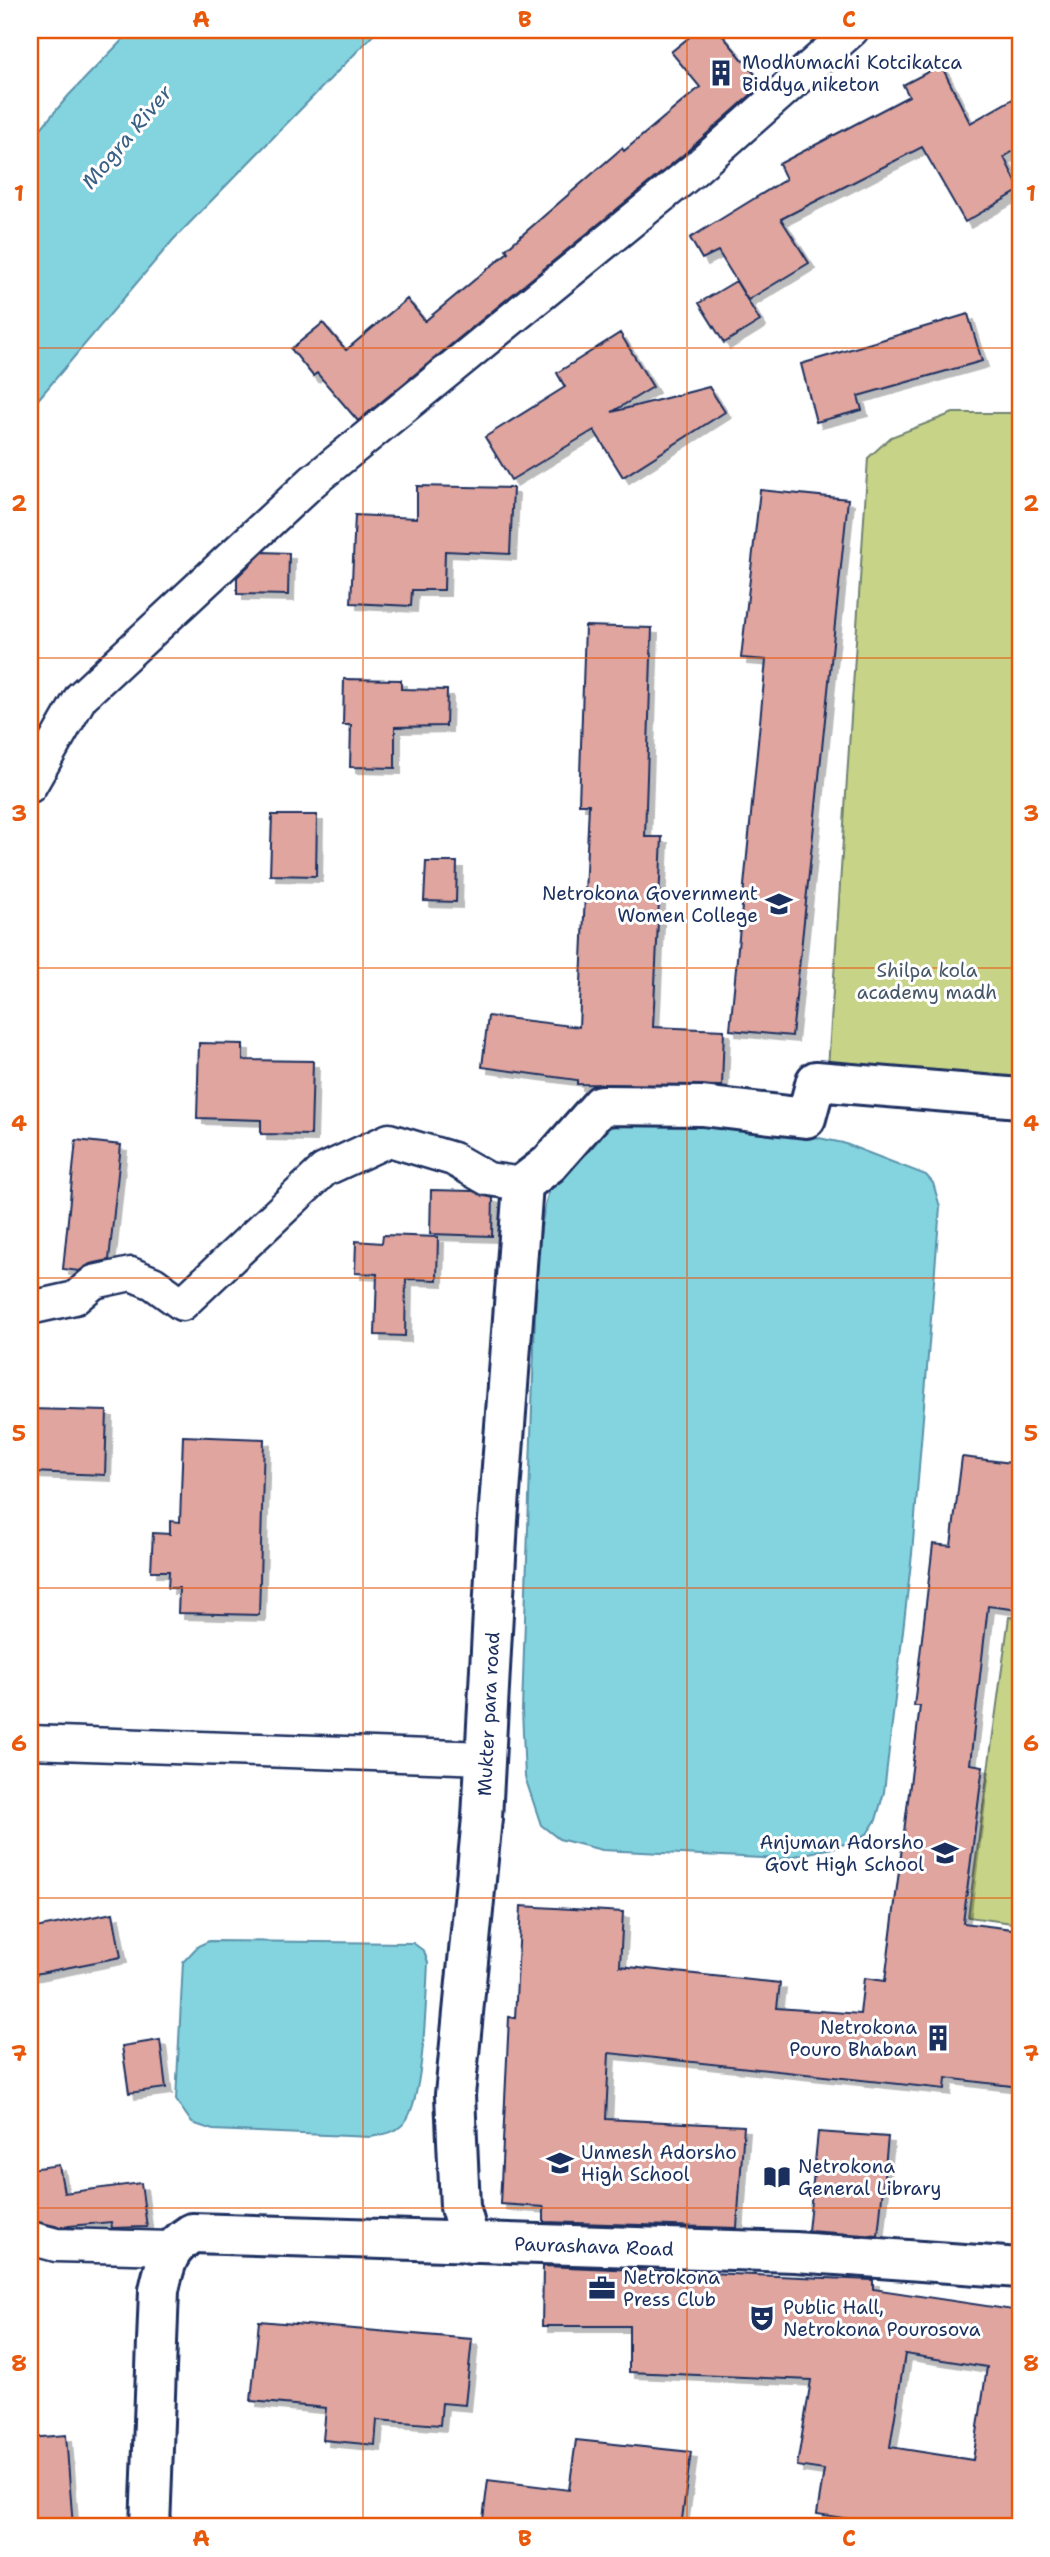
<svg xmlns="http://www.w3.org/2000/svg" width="1050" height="2557" viewBox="0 0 1050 2557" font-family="'Shantell Sans',sans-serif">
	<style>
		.green { fill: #c7d487; stroke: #718272; stroke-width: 2 }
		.water { fill: #84d4df; stroke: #5a92ab; stroke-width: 2 }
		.building { fill: #dfa59e; stroke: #1b2f5e; stroke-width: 2; fill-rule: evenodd; filter: url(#shadow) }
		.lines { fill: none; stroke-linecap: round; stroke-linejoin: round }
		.minor-casing { stroke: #1b2f5e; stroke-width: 37 }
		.tertiary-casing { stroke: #1b2f5e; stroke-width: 44 }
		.minor { stroke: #fff; stroke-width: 32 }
		.tertiary { stroke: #fff; stroke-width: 38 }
		.grid { fill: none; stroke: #e8590c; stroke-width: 2; stroke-opacity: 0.55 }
		.labels { text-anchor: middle; stroke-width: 6; stroke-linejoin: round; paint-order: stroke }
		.poi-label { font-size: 19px; fill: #1b2f5e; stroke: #fff; text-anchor: start }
		.park-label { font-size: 19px; fill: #465868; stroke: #fff }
		.street-label { font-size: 19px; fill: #1b2f5e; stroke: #fff }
		.water-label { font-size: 21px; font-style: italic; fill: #3a6185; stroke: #fff }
		.neatline { fill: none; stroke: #e8590c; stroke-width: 2.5 }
		.grid-label { font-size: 23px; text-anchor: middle; font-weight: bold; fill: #e8590c }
	</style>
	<defs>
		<filter id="shadow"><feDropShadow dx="6" dy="6" stdDeviation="0" flood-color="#0004"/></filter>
	</defs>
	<rect width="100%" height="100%" fill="#fff"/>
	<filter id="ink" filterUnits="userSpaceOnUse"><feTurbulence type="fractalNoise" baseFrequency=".0143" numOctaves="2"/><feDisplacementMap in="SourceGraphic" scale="14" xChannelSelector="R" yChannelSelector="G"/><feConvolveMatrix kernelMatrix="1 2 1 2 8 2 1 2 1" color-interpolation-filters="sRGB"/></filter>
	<g filter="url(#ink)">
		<!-- green -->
		<path class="green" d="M953 413H1020V1083L828 1068 868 458 891 437Z
			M1009 1617 1020 1618V1924L968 1917Z"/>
		<!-- water -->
		<path class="water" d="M132 30H378L173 240 30 409V141L69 95Z
			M642 1117H718L843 1143 926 1175 933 1183 940 1207 912 1554 884 1792 876 1820 867 1834 837 1847 781 1859 602 1850 559 1839 541 1825 525 1777 522 1710 537 1257C548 1173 554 1141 642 1117Z
			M209 1941 413 1943 424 1951 428 1963C426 1997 424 2098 405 2122 396 2133 384 2134 371 2137L213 2130 192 2123 176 2100 183 1962 198 1946Z"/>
		<!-- building -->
		<path class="building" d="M698 30H718L763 84 683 155 358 421 317 373 313 376 291 349 323 323 346 350 407 299 425 321 508 252 506 249 622 148 624 151 700 87 671 52Z
			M941 65 970 123 1020 95V147L1004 157 1020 190 965 222 922 147 781 219 809 263 748 300 718 251 702 259 690 238 786 179 779 164 909 96 903 85Z
			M736 281 760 321 724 343 699 303Z
			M968 314 982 361 858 396 862 410 816 422 801 364Z
			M620 333 653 387 612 412 709 387 725 412 623 477 594 430 511 480 485 437 565 387 557 373Z
			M417 486 513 488 510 554 445 551 444 590H412L411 606 351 603 355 515 417 518Z
			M760 490 848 499 792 1036 730 1030 766 660 741 658Z
			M263 552 289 553 288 595 237 594V577Z
			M585 626 652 628 645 837H662L653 1027 724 1030 722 1086 577 1084V1080L482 1067 488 1016 579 1027 589 804H579Z
			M344 679 401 680V689L447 690 446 726 395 727V768L350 767 351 725H343Z
			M272 815H317L316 876 270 875Z
			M426 862H457L456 902 424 901Z
			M199 1043 243 1044V1060L313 1061 311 1135 261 1134V1120L197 1118Z
			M76 1140 121 1145 109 1260 90 1264 79 1271 63 1269Z
			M431 1190 473 1191 493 1198 492 1236 430 1234Z
			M383 1235 438 1237 437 1280 406 1279 405 1336 375 1335 377 1274 355 1273 356 1241 382 1243Z
			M30 1409 107 1411 105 1475 30 1472Z
			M183 1436 264 1439 259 1615 178 1613 179 1588H168L169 1571H151L153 1533 170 1534V1521L180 1522Z
			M962 1457 1020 1464V1610L988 1606 970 1764 983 1766 963 1923 1020 1930V2087L946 2078 945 2089 609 2053 606 2119 744 2126 737 2228 544 2222V2207L500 2204 509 2017 515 2018 521 1906 623 1912 620 1966 780 1983 777 2008 860 2014 864 1978 885 1981 920 1706H914L933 1544 951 1546Z
			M113 1913 121 1957 30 1975V1929Z
			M160 2040 166 2088 129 2093 122 2046Z
			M818 2132 888 2137 878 2236 808 2231Z
			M59 2165 64 2193 141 2183 147 2227 112 2228 111 2222 59 2227 30 2220V2169Z
			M543 2266 873 2280V2289L1020 2311V2527H902L817 2514 824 2470 797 2466 811 2380 629 2372V2326H542ZM905 2354 987 2367 973 2460 890 2447Z
			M259 2321 472 2339 465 2405 442 2403 440 2425 377 2420 375 2445 323 2440 326 2408 251 2401Z
			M66 2435 73 2527H30V2438Z
			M576 2440 691 2452 681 2527H482L488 2480 569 2490Z"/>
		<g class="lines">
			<!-- minor casing -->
			<g class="minor-casing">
				<path id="minor" d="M30 786 81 697 313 481 695 169 852 30
					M30 1308 75 1298 94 1282 131 1274 153 1283 182 1304 324 1170 389 1140 453 1159 488 1179 523 1184
					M30 1742 486 1758
					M30 2238 56 2245 172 2248"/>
			</g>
			<!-- tertiary casing -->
			<g class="tertiary-casing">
				<path id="tertiary" d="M470 2243 460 2207 455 2095 482 1818 498 1520 523 1184 549 1164 601 1105 702 1106 806 1118 816 1081 1020 1098
					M150 2527 159 2290C165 2263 168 2248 192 2233L795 2252 1020 2268"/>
			</g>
			<!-- minor -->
			<use href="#minor" class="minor"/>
			<!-- tertiary -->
			<use href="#tertiary" class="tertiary"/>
		</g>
	</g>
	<!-- grid -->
	<path class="grid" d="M363 30V2527M687 30V2527M30 348H1020M30 658H1020M30 968H1020M30 1278H1020M30 1588H1020M30 1898H1020M30 2208H1020"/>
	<!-- icons -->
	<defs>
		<g id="building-bare" transform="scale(2.1)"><path d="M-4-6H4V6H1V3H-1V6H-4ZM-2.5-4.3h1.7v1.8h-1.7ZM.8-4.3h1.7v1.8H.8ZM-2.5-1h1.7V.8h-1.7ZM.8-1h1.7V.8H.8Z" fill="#1b2f5e" stroke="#fff" stroke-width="2.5" paint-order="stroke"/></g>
		<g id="university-bare" transform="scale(2.1)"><path d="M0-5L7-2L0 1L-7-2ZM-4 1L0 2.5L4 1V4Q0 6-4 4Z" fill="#1b2f5e" stroke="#fff" stroke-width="2.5" paint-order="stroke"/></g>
		<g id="school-bare" transform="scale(2.1)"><path d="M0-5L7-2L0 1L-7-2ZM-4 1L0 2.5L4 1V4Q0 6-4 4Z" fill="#1b2f5e" stroke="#fff" stroke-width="2.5" paint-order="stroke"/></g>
		<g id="library-bare" transform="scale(2.1)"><path d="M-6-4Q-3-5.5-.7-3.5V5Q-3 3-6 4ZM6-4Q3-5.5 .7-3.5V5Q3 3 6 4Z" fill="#1b2f5e" stroke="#fff" stroke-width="2.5" paint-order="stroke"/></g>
		<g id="office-bare" transform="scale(2.1)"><path d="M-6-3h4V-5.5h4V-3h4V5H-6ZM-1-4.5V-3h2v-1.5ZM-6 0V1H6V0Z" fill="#1b2f5e" stroke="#fff" stroke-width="2.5" paint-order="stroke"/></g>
		<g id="theatre-bare" transform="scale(2.1)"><path d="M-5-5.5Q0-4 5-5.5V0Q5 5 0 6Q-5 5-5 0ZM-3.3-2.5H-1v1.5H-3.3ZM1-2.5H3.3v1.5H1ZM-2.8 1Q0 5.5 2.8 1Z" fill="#1b2f5e" stroke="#fff" stroke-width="2.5" paint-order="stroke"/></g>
	</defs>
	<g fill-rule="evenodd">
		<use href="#building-bare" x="721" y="73"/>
		<use href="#university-bare" x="779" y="904"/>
		<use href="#school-bare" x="945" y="1853"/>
		<use href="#building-bare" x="938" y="2038"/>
		<use href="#school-bare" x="560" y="2163"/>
		<use href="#library-bare" x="777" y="2177"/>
		<use href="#office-bare" x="602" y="2288"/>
		<use href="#theatre-bare" x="762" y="2318"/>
	</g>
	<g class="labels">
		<!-- poi labels -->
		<g class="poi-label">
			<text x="742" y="69">Modhumachi Kotcikatca<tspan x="742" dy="22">Biddya niketon</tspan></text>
			<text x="758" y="900" text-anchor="end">Netrokona Government<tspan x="758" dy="22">Women College</tspan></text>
			<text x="924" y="1849" text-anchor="end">Anjuman Adorsho<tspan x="924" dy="22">Govt High School</tspan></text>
			<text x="917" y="2034" text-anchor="end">Netrokona<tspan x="917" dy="22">Pouro Bhaban</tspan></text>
			<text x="581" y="2159">Unmesh Adorsho<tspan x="581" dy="22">High School</tspan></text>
			<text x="798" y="2173">Netrokona<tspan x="798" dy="22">General Library</tspan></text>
			<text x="623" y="2284">Netrokona<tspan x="623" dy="22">Press Club</tspan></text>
			<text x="783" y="2314">Public Hall,<tspan x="783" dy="22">Netrokona Pourosova</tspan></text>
		</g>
		<!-- park labels -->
		<g class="park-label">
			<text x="927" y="977">Shilpa kola<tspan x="927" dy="22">academy madh</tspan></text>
		</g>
		<!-- street labels -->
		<g class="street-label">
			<text transform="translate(488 1714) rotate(-87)" y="7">Mukter para road</text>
			<text transform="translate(594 2246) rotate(2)" y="7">Paurashava Road</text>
		</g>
		<!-- water labels -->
		<g class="water-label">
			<text transform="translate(127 137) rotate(-50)" y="7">Mogra River</text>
		</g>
	</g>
	<!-- margin -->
	<rect width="1050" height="2557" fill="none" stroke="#fff" stroke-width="77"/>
	<rect x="38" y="38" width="974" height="2480" class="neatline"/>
	<g class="grid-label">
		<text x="201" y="27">A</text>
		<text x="525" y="27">B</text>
		<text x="849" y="27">C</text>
		<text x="19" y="201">1</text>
		<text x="1031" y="201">1</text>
		<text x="19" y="511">2</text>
		<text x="1031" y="511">2</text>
		<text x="19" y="821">3</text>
		<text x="1031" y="821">3</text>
		<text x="19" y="1131">4</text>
		<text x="1031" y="1131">4</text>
		<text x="19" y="1441">5</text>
		<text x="1031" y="1441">5</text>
		<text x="19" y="1751">6</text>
		<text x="1031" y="1751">6</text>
		<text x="19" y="2061">7</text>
		<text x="1031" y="2061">7</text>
		<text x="19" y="2371">8</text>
		<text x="1031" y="2371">8</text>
		<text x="201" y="2546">A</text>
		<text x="525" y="2546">B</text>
		<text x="849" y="2546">C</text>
	</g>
</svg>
